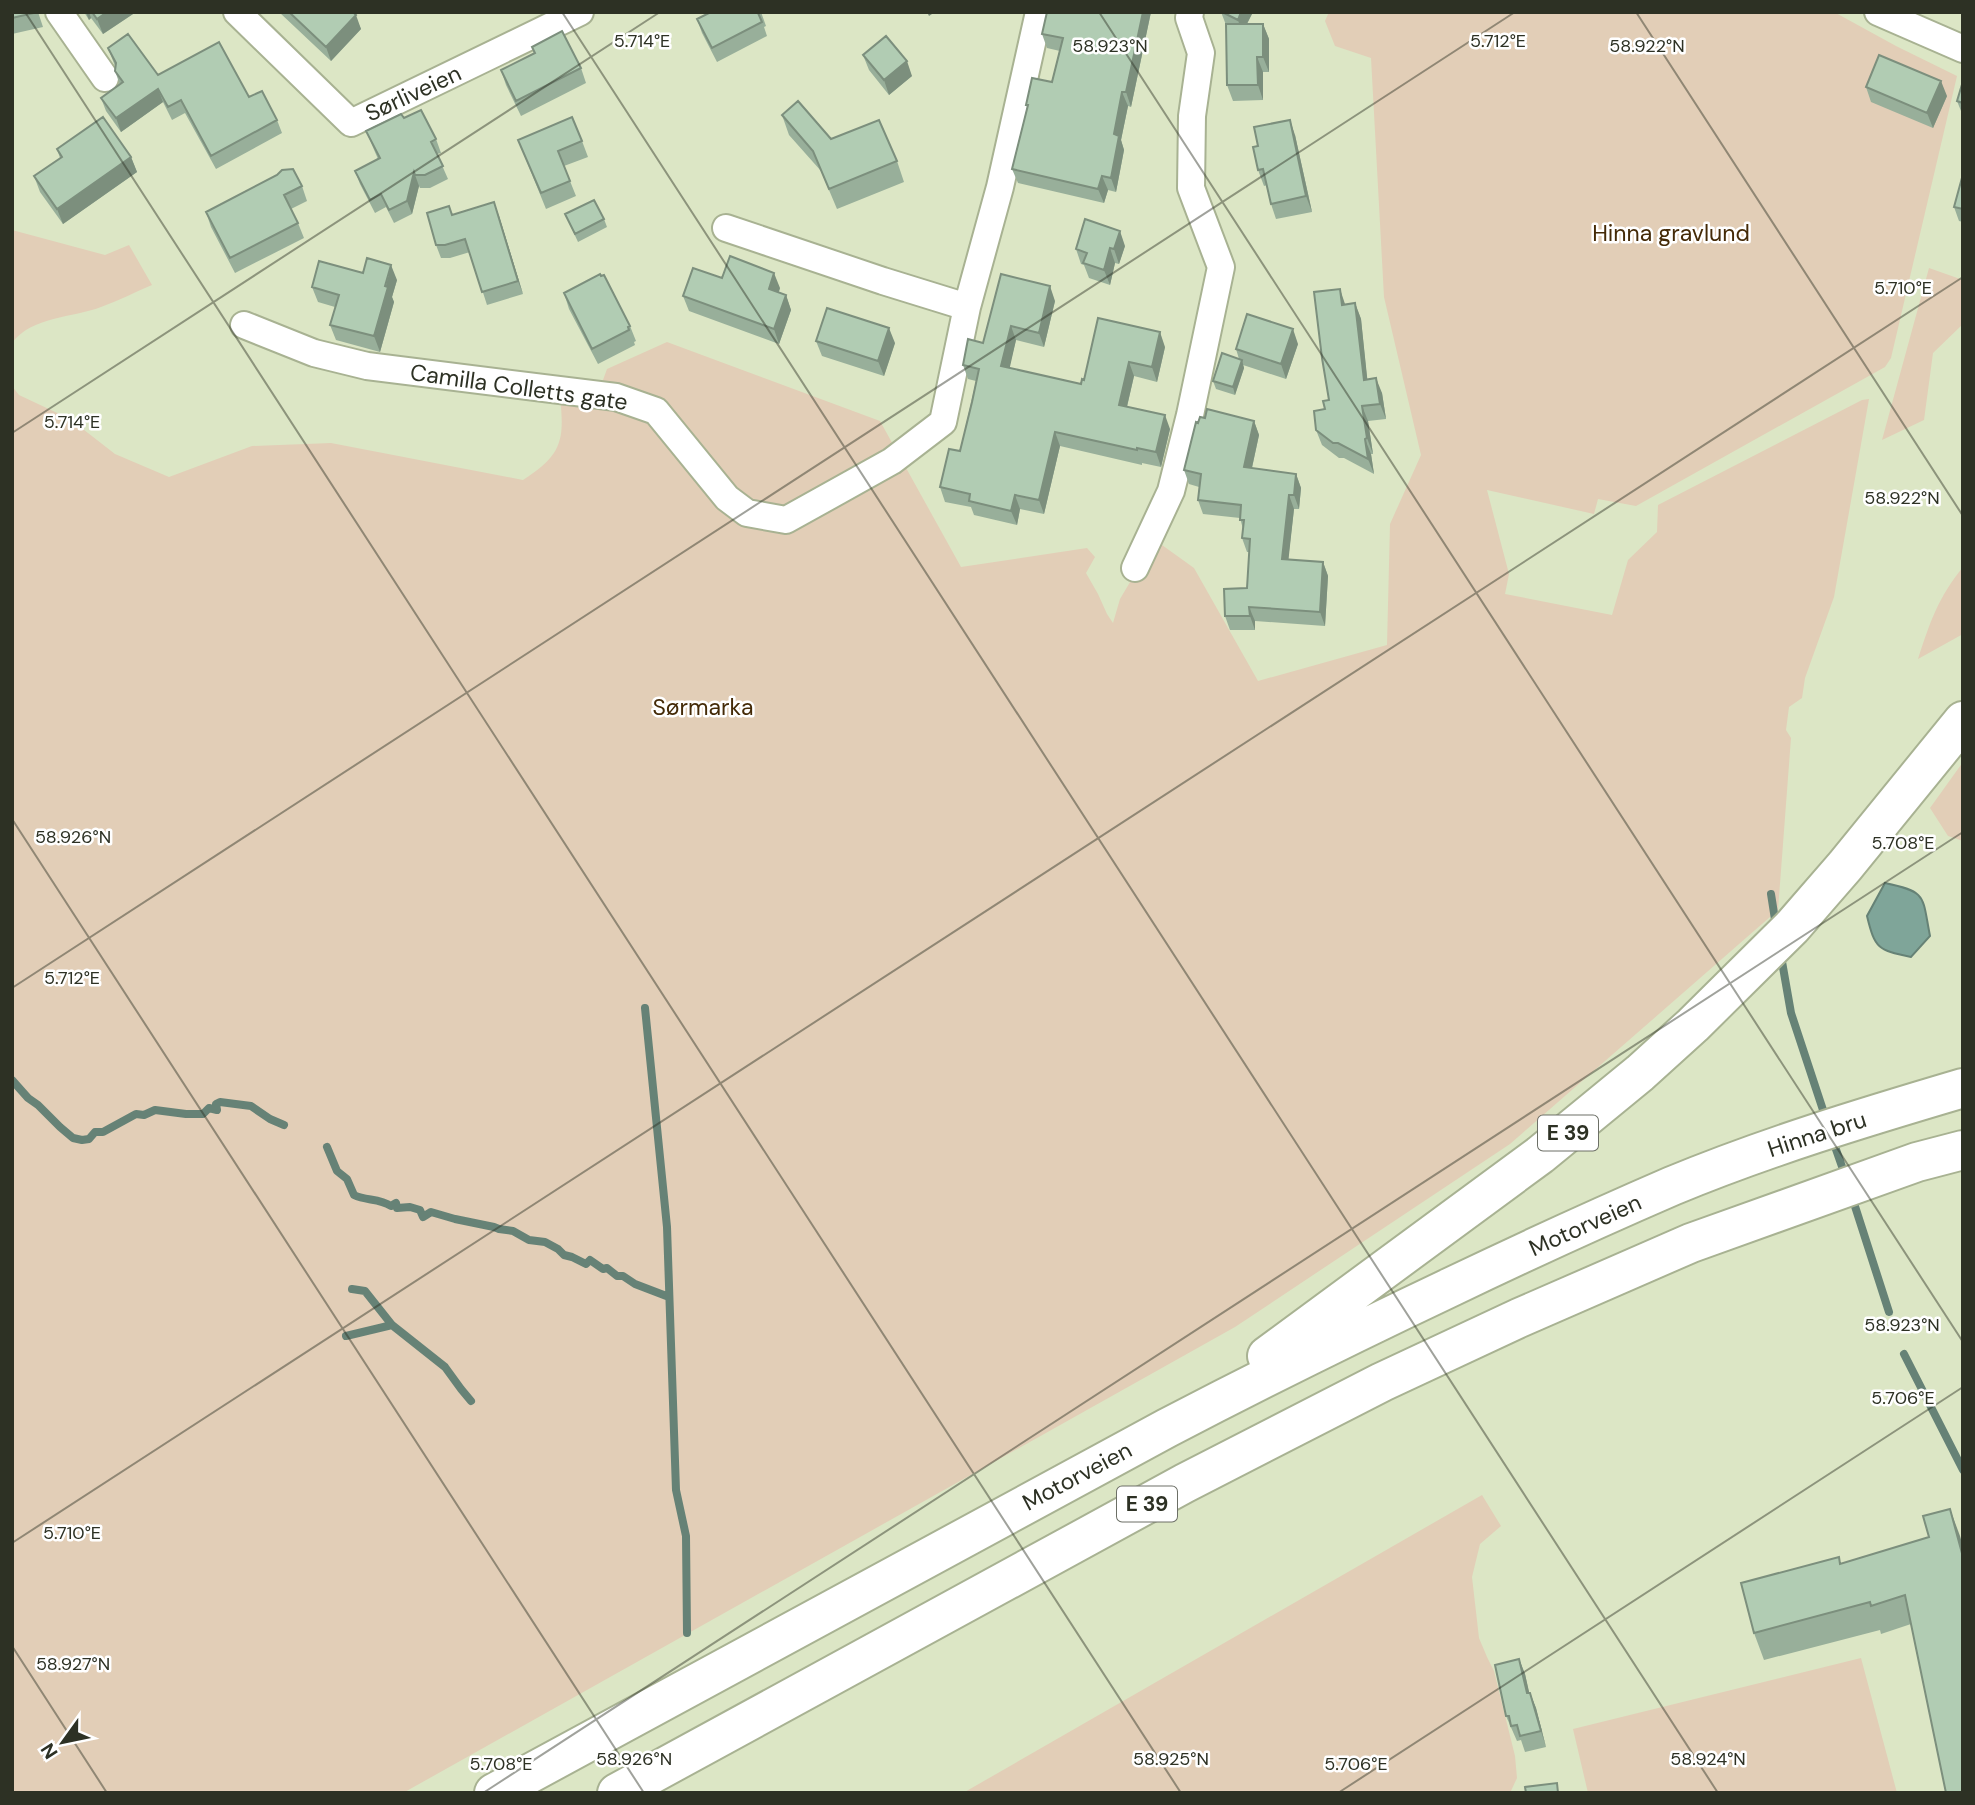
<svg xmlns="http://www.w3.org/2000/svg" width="1975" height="1805" viewBox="0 0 1975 1805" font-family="'DM Sans',sans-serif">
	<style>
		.green { fill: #e2ceb7 }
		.water { fill: #7fa599; stroke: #668276; stroke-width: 2 }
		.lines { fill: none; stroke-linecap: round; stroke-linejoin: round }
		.stream { stroke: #668276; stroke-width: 8 }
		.street-casing { stroke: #a8b292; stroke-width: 30 }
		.highway-casing { stroke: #a8b292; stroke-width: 42 }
		.street { stroke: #fff; stroke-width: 26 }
		.highway { stroke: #fff; stroke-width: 38 }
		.wall { fill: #98af9a }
		.shaded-wall { fill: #7c8f7d }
		.building { fill: #b1ccb3; stroke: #7c8f7d; stroke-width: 2 }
		.ticks { fill: none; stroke: #2d3124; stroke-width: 2; stroke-opacity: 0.45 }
		.labels { text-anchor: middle; stroke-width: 5; stroke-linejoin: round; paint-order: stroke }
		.shield { fill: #fff; stroke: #6c6f66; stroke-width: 2 }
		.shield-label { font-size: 21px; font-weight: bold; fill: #2d3124 }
		.street-label { font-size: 23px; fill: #2d3124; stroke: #fff }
		.park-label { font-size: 23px; fill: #442a07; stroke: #fff }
		.ticks-label { font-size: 18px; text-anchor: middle; fill: #2d3124; stroke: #fff; stroke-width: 5; stroke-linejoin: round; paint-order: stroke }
	</style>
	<rect width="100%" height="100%" fill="#dce6c5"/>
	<!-- green -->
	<path class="green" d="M1329 12H1834L1896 46 1957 76 1891 358 1885 367 1636 506 1598 499 1594 514 1487 490 1509 574 1505 594 1612 615 1628 560 1657 532 1658 505 1862 400 1869 399 1834 597 1805 678 1802 698 1789 707 1786 730 1791 738 1778 910 1510 1144 1235 1327 403 1793H12V386L19 395 70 419 115 454 169 477 252 446 331 443 523 480C561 455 565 442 560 397L595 402 607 369 667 342 880 421 961 567 1087 548 1095 557 1086 573 1098 594 1107 614 1113 623 1120 599 1155 540 1194 568 1258 681 1387 645 1390 524 1421 455 1384 297 1371 58 1335 46 1325 21Z
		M12 230 105 255 129 245 152 285C135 292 118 301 101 307 73 318 32 316 12 343Z
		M1929 268 1963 280V324L1933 353 1924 420 1882 440Z
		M1963 567V634L1918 659C1930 622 1938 598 1963 567Z
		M1963 762V841L1948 836 1930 808Z
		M1482 1495 1501 1526 1480 1544 1472 1577 1479 1638 1487 1657 1494 1671 1515 1756 1517 1778 1510 1793H963Z
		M1861 1658 1897 1793H1588L1573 1729Z"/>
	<!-- water -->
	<path class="water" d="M1885 883C1928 892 1922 896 1930 936L1911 957C1878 950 1875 949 1867 916Z"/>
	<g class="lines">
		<!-- stream -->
		<path class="stream" d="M1771 894 1776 926
			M1781 956 1791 1013 1826 1119
			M645 1008 667 1227 676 1490 686 1536 687 1633
			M12 1080 28 1098 38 1105 60 1127 73 1138 82 1140 89 1139 95 1132H103L136 1114 144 1115 155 1110 186 1114H203L209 1108 217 1110 216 1104 220 1102 251 1106 270 1119 284 1125
			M1832 1138 1846 1178
			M327 1147 337 1171 347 1179 354 1195C366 1201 379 1198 391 1206L396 1203 397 1208 410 1207 420 1210 423 1217 431 1212 455 1219 494 1227 499 1229 513 1231 529 1240 545 1242 558 1249 564 1255 572 1257 586 1264 590 1260 603 1269 607 1268 617 1276H623L635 1284 669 1297
			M1852 1197 1889 1312
			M352 1289 365 1291 392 1325 445 1367 461 1389 471 1401
			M346 1336 392 1325
			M1904 1354 1963 1470"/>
		<!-- street casing -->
		<g class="street-casing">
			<path id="street" d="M59 12 105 78
				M237 12 351 123 580 12
				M1878 12 1963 49
				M726 228 883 281 967 307
				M244 325 314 353 367 366 616 397 656 411 727 498 747 513 786 520 892 461 943 422 967 307 1000 187 1039 12
				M1135 568 1171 491 1190 415 1221 267 1191 188 1192 116 1201 53 1189 18 1190 12"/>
		</g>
		<!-- highway casing -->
		<g class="highway-casing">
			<path id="highway" d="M1267 1356 1540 1155 1640 1073 1693 1025 1792 927 1845 866 1963 721
				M494 1793 1167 1428C1261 1379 1356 1332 1451 1287 1524 1252 1598 1218 1672 1186 1766 1147 1865 1117 1963 1088
				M617 1793 1185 1483 1382 1382 1519 1318 1691 1243 1917 1162 1963 1150"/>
		</g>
		<!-- street -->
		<use href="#street" class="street"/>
		<!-- highway -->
		<use href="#highway" class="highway"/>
	</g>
	<!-- wall -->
	<path class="wall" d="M12 12H38L43 27 12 34Z
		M84 12H136L103 34 91 18 89 20Z
		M279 12H353L361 29 331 61Z
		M711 12H761L766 26 764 27 767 36 717 62 702 33 697 19Z
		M1151 12 1131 107 1128 106 1121 140 1124 150 1116 192 1108 190 1104 203 1018 183 1012 169 1027 107 1026 105 1052 82 1060 51 1047 48 1042 34 1066 13Z
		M1221 12H1253L1247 24H1263L1269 39V72H1263V100L1233 101 1227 85 1226 25Z
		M532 47 581 68 586 83 521 116 506 85 501 70 534 53Z
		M108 48 158 75 249 97 277 120 282 133 216 169 185 113 172 120 163 102 121 132 106 111 101 98 120 85 115 71V66Z
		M863 55 912 76 889 95 869 70Z
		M1963 81V116L1957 101Z
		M1866 87 1947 96 1933 128 1871 102Z
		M782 115 831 139 897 161 904 182 837 209 821 171 789 135Z
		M404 118 436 139 441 153 437 154 448 179 430 188H420L419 186 412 214 394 223 386 207 375 213 360 184 355 171 378 159 366 131Z
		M1295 135 1312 212 1276 219 1271 204 1267 185 1264 186 1258 170Z
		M518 140 582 141 588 157 564 166 576 196 546 209Z
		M57 149 131 157 137 172 63 224 40 192 34 176 60 158Z
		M1963 174V222L1959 221 1954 207Z
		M302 186 307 201 291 209 298 223 304 238 235 273 211 227 206 212Z
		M565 214 604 219 607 227 578 242Z
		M452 215 499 216 523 294 487 305 470 252 450 258H441L436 245Z
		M1125 246 1119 264 1115 263 1110 285 1089 278 1084 265 1081 264 1076 249Z
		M363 273 397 280 392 297 394 302 380 352 336 340 330 325 335 307 318 302 312 287Z
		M722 278 780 288 779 292 786 295 791 310 779 344 689 311 683 296Z
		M564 293 630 326 636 341 634 342 635 345 598 364 569 309Z
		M1055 301 1044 347 1016 340 1009 368 1081 384 1084 380 1165 347 1157 382 1134 376 1127 407 1170 429 1161 467 1142 463V465L1060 446 1044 514 1020 509 1017 525 974 515 971 507 945 502 940 487 960 451 976 381 968 379 963 365 983 343Z
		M1355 303 1361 319 1367 379 1382 393 1386 419 1368 421 1373 454H1371L1374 474 1344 458H1339L1322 445 1316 430 1329 400 1345 304Z
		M816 341 895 343 884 376 822 356Z
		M1298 344 1286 379 1243 365 1244 368 1235 395 1216 389 1213 381 1239 359 1236 349Z
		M1254 421 1259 435 1252 468 1296 474 1301 488 1299 509H1294L1288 560 1323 562 1328 576 1325 626 1255 621V630H1230L1225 616 1247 588 1249 552H1247L1242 538 1243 529 1240 518 1203 514 1198 500 1199 487 1189 484 1184 470Z
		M1960 1536 1911 1624 1881 1634 1880 1630 1764 1660 1754 1633 1841 1564Z
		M1519 1659 1525 1674 1529 1693H1530L1536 1708 1546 1747 1525 1752 1521 1740 1517 1741 1506 1716Z"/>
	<!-- shaded-wall -->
	<path class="shaded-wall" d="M86 12H89L91 18 89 20Z
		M107 12H136L103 34 97 19Z
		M927 12H935L929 16Z
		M1143 12H1151L1131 107 1126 92Z
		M1241 12H1253L1242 33 1238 20Z
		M356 15 361 29 331 61 326 47Z
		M1263 24 1269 39V72L1263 57Z
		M1257 57 1263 72V100L1258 85Z
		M907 61 912 76 889 95 884 80Z
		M1941 81 1947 96 1933 128 1927 113Z
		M158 89 163 102 121 132 116 118Z
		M1122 92 1128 106 1121 140 1124 150 1116 192 1111 178 1114 134Z
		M1290 120 1295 135 1312 212 1306 196Z
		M131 157 137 172 63 224 57 209Z
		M414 172 419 186 412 214 407 201Z
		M1102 176 1108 190 1104 203 1098 189Z
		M494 202 499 216 523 294 518 281Z
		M1120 231 1125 246 1119 264 1114 249Z
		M1110 248 1115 263 1110 285 1104 270Z
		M391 265 397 280 392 297 394 302 380 352 374 336Z
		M774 273 780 288 774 304 769 289Z
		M1050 286 1055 301 1044 347 1039 333Z
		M1340 289 1345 304 1342 305Z
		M786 295 791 310 779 344 774 329Z
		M1355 303 1361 319 1369 395 1364 380Z
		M1011 326 1016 340 1007 380 1001 366Z
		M889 328 895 343 884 376 878 361Z
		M1293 329 1298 344 1286 379 1281 364Z
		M1160 332 1165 347 1157 382 1152 367Z
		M1242 360 1244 368 1235 395 1233 387Z
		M1129 362 1134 376 1124 419 1119 405Z
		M1376 378 1382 393 1386 419 1380 404Z
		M1362 406 1368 421 1373 454 1367 438Z
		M1165 415 1170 429 1161 467 1156 452Z
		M1254 421 1259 435 1249 481 1244 467Z
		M1055 432 1060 446 1044 514 1039 500Z
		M1365 439 1371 454 1374 474 1368 459Z
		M1296 474 1301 488 1299 509 1294 495Z
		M1015 495 1020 509 1017 525 1011 511Z
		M1289 495 1294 509 1287 573 1282 559Z
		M1323 562 1328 576 1325 626 1320 612Z
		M1249 607 1255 621V630L1250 616Z
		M1950 1509 1960 1536 1963 1546V1557Z
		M1519 1659 1525 1674 1533 1709 1527 1693Z
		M1530 1693 1536 1708 1546 1747 1541 1731Z"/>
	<!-- building -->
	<path class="building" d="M12 12H38L12 18Z
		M92 12H107L97 19Z
		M289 12H353L356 15 326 47Z
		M711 12H760L758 13 762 22 712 48 697 19Z
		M1047 12H1143L1126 92H1122L1114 134 1119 136 1111 178 1102 176 1098 189 1012 169 1028 105H1026L1032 78 1052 82 1063 38 1042 34Z
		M1222 12H1241L1238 20Z
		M1226 24H1263V57H1257L1258 85H1227Z
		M562 31 581 68 516 101 501 70 535 53 532 47Z
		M128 34 158 75 219 42 249 97 262 91 277 120 211 156 181 100 168 107 158 89 116 118 101 98 123 82 115 71 116 63 108 48Z
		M886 36 907 61 884 80 863 55Z
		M1879 55 1941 81 1927 113 1866 87Z
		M1963 81V103L1957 101Z
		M798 101 831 139 879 120 897 161 829 189 813 151 782 115Z
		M421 110 436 139 431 142 443 166 425 175H415L414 172 407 201 389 210 381 194 370 200 355 171 380 158 366 131 401 114 404 118Z
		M103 117 131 157 57 209 34 176 62 157 57 149Z
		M572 117 582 141 558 151 570 181 541 193 518 140Z
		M1290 120 1306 196 1271 204 1263 169 1258 170 1253 147 1258 146 1254 127Z
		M293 169 302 186 284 195 298 223 230 258 206 212 277 175 282 170Z
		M1963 174V209L1954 207Z
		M594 200 604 219 575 234 565 214Z
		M494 202 518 281 482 292 465 239 445 245H436L427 213 449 206 452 215Z
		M1085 219 1120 231 1114 249 1110 248 1104 270 1083 263 1087 253 1076 249Z
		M730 256 774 273 769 289 786 295 774 329 683 296 693 268 722 278Z
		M367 258 391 265 385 286 388 287 374 336 330 325 339 295 312 287 319 261 363 273Z
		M600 274 601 276 604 275 630 326 628 327 629 330 592 349 564 293Z
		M1001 274 1050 286 1039 333 1011 326 1001 366 1081 384 1082 379 1084 380 1098 318 1160 332 1152 367 1129 362 1119 405 1165 415 1156 452 1137 448V450L1055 432 1039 500 1015 495 1011 511 969 501 970 494 940 487 949 449 960 451 972 402 979 369 963 365 968 339 983 343Z
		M1340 289 1342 305 1355 303 1364 380 1376 378 1380 404 1362 406 1367 438 1365 439 1368 459 1338 443H1333L1316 430 1314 411 1325 409 1323 401 1329 400 1322 358 1314 292Z
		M827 308 889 328 878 361 816 341Z
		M1247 314 1293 329 1281 364 1236 349Z
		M1222 353 1242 360 1233 387 1213 381Z
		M1207 409 1254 421 1244 467 1296 474 1294 495H1289L1282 559 1323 562 1320 612 1249 607 1250 616H1225L1224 589 1247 588 1250 539 1242 538 1244 520H1240L1241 505 1198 500 1201 474 1184 470 1196 422 1198 423 1200 417 1205 418Z
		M1950 1509 1963 1557V1793H1946L1905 1595 1871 1606 1870 1602 1754 1633 1741 1583 1839 1557 1840 1564 1929 1537 1923 1516Z
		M1519 1659 1527 1693H1530L1541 1731 1520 1736 1517 1725 1511 1726 1509 1716H1506L1495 1665Z
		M1557 1783 1558 1793H1526L1525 1787Z"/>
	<!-- ticks -->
	<path class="ticks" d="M25 12 1181 1793M562 12 1718 1793M1099 12 1963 1342M1636 12 1963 516M12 433 660 12M12 819 644 1793M12 988 1515 12M12 1543 1963 277M12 1646 107 1793M483 1793 1963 832M1338 1793 1963 1387"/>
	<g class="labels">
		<!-- shield labels -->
		<g class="shield">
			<rect x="1538" y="1115.5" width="60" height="35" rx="5"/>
			<rect x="1117" y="1486.5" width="60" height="35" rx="5"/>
		</g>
		<g class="shield-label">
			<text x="1568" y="1140">E 39</text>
			<text x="1147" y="1511">E 39</text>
		</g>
		<!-- street labels -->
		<g class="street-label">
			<text transform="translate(413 93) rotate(-25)" y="8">Sørliveien</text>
			<text transform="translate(519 387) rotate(8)" y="8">Camilla Colletts gate</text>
			<text transform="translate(1817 1134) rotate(-18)" y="8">Hinna bru</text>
			<text transform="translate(1585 1225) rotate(-24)" y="8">Motorveien</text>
			<text transform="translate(1077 1476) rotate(-28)" y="8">Motorveien</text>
		</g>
		<!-- park labels -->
		<g class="park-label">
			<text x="1671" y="241">Hinna gravlund</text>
			<text x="703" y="715">Sørmarka</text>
		</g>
	</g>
	<g class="ticks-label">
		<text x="642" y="47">5.714°E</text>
		<text x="1498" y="47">5.712°E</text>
		<text x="1110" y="52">58.923°N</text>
		<text x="1647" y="52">58.922°N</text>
		<text x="1903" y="294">5.710°E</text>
		<text x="72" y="428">5.714°E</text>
		<text x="1902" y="504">58.922°N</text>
		<text x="73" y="843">58.926°N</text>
		<text x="1903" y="849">5.708°E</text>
		<text x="72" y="984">5.712°E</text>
		<text x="1902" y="1331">58.923°N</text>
		<text x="1903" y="1404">5.706°E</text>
		<text x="72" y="1539">5.710°E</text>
		<text x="73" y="1670">58.927°N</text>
		<text x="634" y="1765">58.926°N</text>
		<text x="1171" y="1765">58.925°N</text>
		<text x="1708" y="1765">58.924°N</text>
		<text x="501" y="1770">5.708°E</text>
		<text x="1356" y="1770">5.706°E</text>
	</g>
	<!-- border -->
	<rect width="1975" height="1805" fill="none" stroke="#2d3124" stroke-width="28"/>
	<!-- north arrow -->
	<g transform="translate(63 1742) rotate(237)" stroke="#ffffff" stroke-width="5" paint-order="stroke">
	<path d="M0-5L12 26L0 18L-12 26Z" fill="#2d3124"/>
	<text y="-10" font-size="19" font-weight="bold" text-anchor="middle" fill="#2d3124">N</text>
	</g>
</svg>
